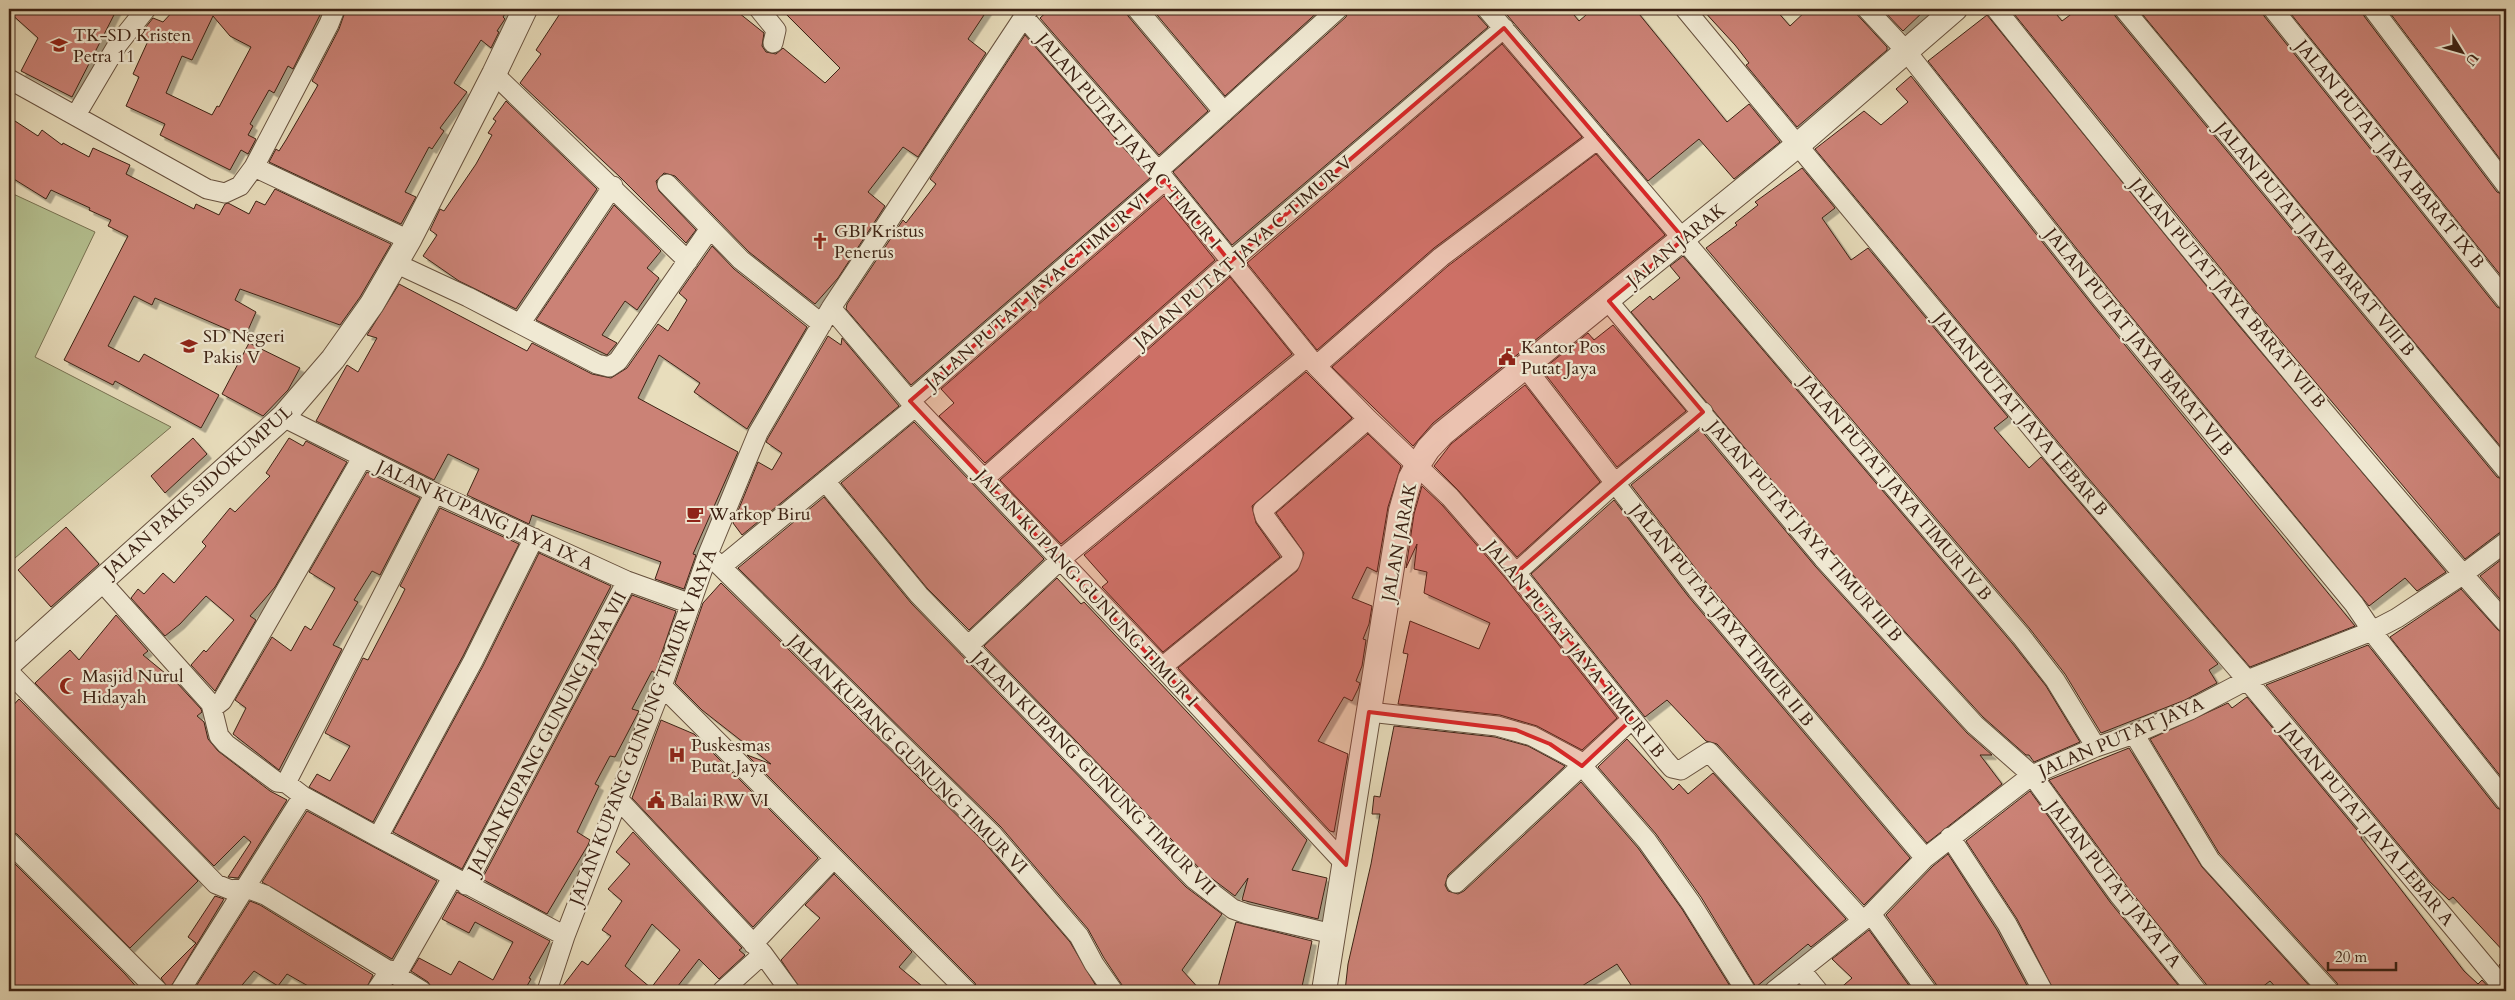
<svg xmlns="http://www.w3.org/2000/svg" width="2515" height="1000" viewBox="0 0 2515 1000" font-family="Cardo,serif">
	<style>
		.green { fill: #b5c191; stroke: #787252 }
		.building { fill: #cb8276; stroke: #3c2214; fill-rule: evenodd; filter: url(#shadow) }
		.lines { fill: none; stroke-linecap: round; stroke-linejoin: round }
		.minor-casing { stroke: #67513e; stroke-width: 21 }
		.tertiary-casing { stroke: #67513e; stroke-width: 26 }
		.minor { stroke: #f0e9d3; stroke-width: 19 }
		.tertiary { stroke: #f0e9d3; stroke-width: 24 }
		.marked { fill: #d62828; fill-opacity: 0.2; stroke: #d62828; stroke-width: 4; stroke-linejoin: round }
		.labels { text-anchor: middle; stroke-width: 4.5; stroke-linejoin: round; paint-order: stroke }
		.poi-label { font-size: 18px; fill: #3c2214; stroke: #f0e9d3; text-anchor: start }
		.street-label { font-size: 18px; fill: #3c2214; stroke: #f0e9d3 }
	</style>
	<defs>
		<filter id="shadow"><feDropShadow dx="4.5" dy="4.5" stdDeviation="0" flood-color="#0004"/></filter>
	</defs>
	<rect width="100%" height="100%" fill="#e8ddbc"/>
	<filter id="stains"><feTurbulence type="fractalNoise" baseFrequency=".004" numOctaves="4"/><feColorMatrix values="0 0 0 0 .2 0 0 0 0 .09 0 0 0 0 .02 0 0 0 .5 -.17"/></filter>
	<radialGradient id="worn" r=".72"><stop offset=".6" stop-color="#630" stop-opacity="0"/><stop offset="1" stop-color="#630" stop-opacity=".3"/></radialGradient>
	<!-- green -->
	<path class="green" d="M9 192 95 232 35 357 171 427 9 563Z"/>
	<!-- building -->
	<path class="building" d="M9 9H117L72 97 21 71 38 38 9 12Z
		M175 9H323L293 69 288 66 274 93 269 90 250 124 253 126 248 135 256 139 248 154 241 150 230 170 160 135 165 124 126 106 139 77 133 74 148 41 140 37 142 32 153 18 163 22ZM213 16 230 36 251 47 219 107 217 106 212 115 166 93 182 56 192 60Z
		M346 9H508L503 17 505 19 497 31 499 32 491 48 481 40 454 83 467 92 440 128 444 131 432 149 429 147 405 192 416 197 401 224 269 162 276 149 279 151 286 140 318 85 312 81 339 29Z
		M563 9H734L764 33 762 46 766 52 776 54 783 48 825 83 840 68 781 9H988L968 39 986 53 918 157 903 147 868 192 885 206 838 278 815 304 749 252 675 176 664 173 656 181 659 191 696 230 686 243 620 177 520 83 541 54 536 50Z
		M1050 9H1126L1128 16 1208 111 1159 155 1040 18Z
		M1152 9H1321L1225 96Z
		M1349 9H1476L1478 16 1488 27 1232 245 1173 172 1346 17Z
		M1502 9H1569L1579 21 1593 9H1635L1727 122 1749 104 1780 142 1734 179 1699 139 1648 181Z
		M1702 9H1775L1790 26 1808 9H1852L1887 47V50L1797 127 1746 65 1749 63 1735 45Z
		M1882 9H1926L1903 31Z
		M2010 9H2052L2062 21 2078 9H2113L2115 16 2497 477 2506 481V531L2499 533 2465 559 2256 312Z
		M2138 9H2262L2264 16 2497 307 2506 311V453Z
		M2287 9H2362L2364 16 2497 192 2506 196V282Z
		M2387 9H2497L2506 23V167Z
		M1987 15 2239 326 2446 572 2417 591 2405 578 2369 606 2111 292 1928 61Z
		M1025 35 1150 178 911 385 846 309 847 304 903 220 906 223 936 184 930 179Z
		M1502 44 1582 137 1434 248 1317 350 1247 263Z
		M1911 76 2093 306 2355 626 2250 667 2077 465 1815 149 1864 111 1881 125 1908 102 1896 89Z
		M506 101 597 189 516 309 459 281 423 256 437 235 430 230 440 209 444 211 476 164 492 135 488 133 496 121 493 119Z
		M15 121 38 136 42 130 62 145 63 143 89 157 93 148 130 165 126 174 194 209 196 204 219 215 225 204 228 203 249 214 256 201 265 205 275 189 391 244 360 297 340 325 240 289 235 300 256 312 245 337 155 298 152 305 134 296 108 346 139 362 144 354 219 395 201 428 115 381 113 385 64 360 128 236 108 226 111 220 89 210 90 208 51 190 46 199 9 176V132Z
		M1596 154 1665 235 1433 423 1413 446 1332 367 1448 266Z
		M1802 168 1835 208 1822 218 1851 260 1868 248 2008 417 1994 428 2029 468 2041 457 2218 664 2209 670 2217 683 2185 700 2101 733 2065 674 2030 629 1706 248 1737 225 1735 223 1758 205 1755 202Z
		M1164 196 1215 260 985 463 939 416 954 403 941 389Z
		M614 205 661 251 647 268 659 278 637 310 625 301 602 335 617 343 607 355 536 320Z
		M712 246 734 269 807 327 747 429 694 392 700 383 659 355 638 398 738 452 693 554 696 555 684 589 655 579 661 562 532 515 529 524 467 495 479 469 448 454 434 480 316 421 347 365 358 372 377 338 367 335 399 284 527 351 532 343 592 374 611 378 627 368 658 324 668 331 687 300 679 293Z
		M1683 256 2012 643 2046 686 2080 742 2034 762 2029 755H2026L1983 717 1831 551 1631 312 1650 296 1653 300 1680 278 1670 266Z
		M1230 277 1292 354 1061 544 1000 480Z
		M1613 325 1686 411 1617 467 1542 370 1588 333 1594 340Z
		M828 336 841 345 842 338 899 406 742 535 733 523 758 462 772 470 782 453 766 442 768 438Z
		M249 343 300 368 288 390 263 416 222 394Z
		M1306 372 1352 418 1252 506 1256 523 1280 557 1163 652 1102 587 1108 582 1084 555Z
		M1525 385 1600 482 1517 557 1458 490 1434 466 1451 444Z
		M914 422 1044 559 969 630 927 588 841 483Z
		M1700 429 1815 566 1967 733 1992 755H1980L2002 784 1927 843 1706 582 1631 485Z
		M1368 434 1401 466 1388 507 1377 572 1367 567 1352 598 1372 606 1369 624 1363 639 1366 640 1362 666 1356 681 1360 683 1358 689 1352 701 1344 697 1318 741 1348 754 1334 832 1330 831 1178 668 1297 571 1304 553 1276 513Z
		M193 438 207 454 165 493 151 476Z
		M289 438 303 446 306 441 347 462 275 587 250 616 256 620 215 691 191 665 204 650 206 652 234 620 206 596 180 624 165 636 131 598 138 589 144 594 163 573 174 583 206 546 202 542 230 508 235 512 270 476 266 473Z
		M367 472 420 498 380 575 372 571 354 600 358 602 333 645 342 649 279 770 233 734 246 708 235 700 272 637 291 651 305 626 311 630 335 588 309 572Z
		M1422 486 1442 505 1507 580 1617 718 1582 750 1537 726 1500 715 1398 704 1408 654 1403 653 1410 621 1479 649 1490 623 1424 593 1427 572 1414 569 1417 544 1406 568 1414 514Z
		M824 497 911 603 1186 887 1222 914 1182 970 1201 991H1124L1122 985 1104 958 1088 929 1001 827 738 568Z
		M1614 500 1688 596 1910 858 1864 905 1717 744 1706 741 1667 700 1645 717 1531 574Z
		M440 508 519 544 463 656 373 822 309 787 317 774 330 781 350 746 325 733 363 658 368 660 399 601 405 589 400 586Z
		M66 527 99 564 51 607 18 570Z
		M539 553 611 586 462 869 393 832 483 666Z
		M2506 556V606L2480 576Z
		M1057 578 1081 604 1084 602 1307 840 1292 870 1327 878 1318 919 1242 900 1248 878 1235 896 1202 871 984 646Z
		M721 583 984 842 1070 942 1099 991H978L975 983 747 755 771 764 702 710 675 683 703 603Z
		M2461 589 2498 630 2506 634V783L2390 637Z
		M632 595 676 611 655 673 652 671 632 709 639 711 615 757 610 756 595 784 599 786 577 832 590 840 588 845 547 914 482 879Z
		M116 615 148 651 143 655 177 683 201 709 202 712 197 716 204 722 208 739 218 751 270 791 287 800 238 878 228 877 251 842 244 836 214 866 35 683 70 650 79 660Z
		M2368 645 2497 808 2506 812V954L2453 897 2449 900 2429 881 2266 685Z
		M2247 697 2362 836 2361 838 2464 971 2478 984 2482 980 2492 991H2340L2337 983 2219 853 2150 739 2228 703 2232 708Z
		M19 699 198 881 130 948 17 834 9 831V710Z
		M661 720 694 734 818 858 753 927 632 798Z
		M1394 726 1495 737 1528 746 1565 766 1448 875 1445 885 1448 891 1458 894 1464 891 1581 782 1638 848 1682 909 1733 991H1635L1617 964 1574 991H1345L1348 964 1371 864 1380 814H1372L1374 796 1380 797Z
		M1627 739 1673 790 1679 784 1688 794 1713 773 1846 919 1811 947 1808 944 1756 987 1701 897 1656 834 1598 767Z
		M2129 748 2202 867 2314 991H2279L2270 981 2257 991H2208L2206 984 2128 888 2049 780Z
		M2030 791 2110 902 2183 991H2054L2017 919 1966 841Z
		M307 811 437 881 392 959 262 882Z
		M633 832 742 948 739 950 745 955 719 979 699 959 674 991H559L582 961 588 965 611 936 602 930 622 901 608 889 630 864 616 852ZM652 924 680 950 651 988 625 966Z
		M1948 854 1997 930 2030 991H1938L1936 984 1886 915 1933 866Z
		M9 858 125 974 140 991H9Z
		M834 874 912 952 899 967 928 991 801 990 781 960 820 918 805 905Z
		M457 892 550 941 529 978 531 979 524 991H433L428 982 411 971 419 958 451 975 459 961 493 980 513 942 475 922 469 933 442 919Z
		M215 896 224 899 169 990 161 978 196 943 188 937Z
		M250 901 260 905 373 975 365 991H317L287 974 278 986 254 971 237 991H193Z
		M1236 922 1312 941 1301 991H1217Z
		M1869 930 1913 991H1837L1852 978 1832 959Z
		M2506 959V974L2499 965Z"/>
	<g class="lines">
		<!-- minor casing -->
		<g class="minor-casing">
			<path id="minor" d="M759 9 776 30 773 43
				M1137 9 1224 112
				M1487 9 2021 636 2055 680 2096 747
				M1685 9 2068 472 2247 680 2506 991
				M1867 9 1906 51 2102 299 2354 604 2377 638 2506 801
				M1996 9C2162 216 2330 424 2506 623
				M2124 9 2506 470
				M2273 9 2506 300
				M2373 9 2506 185
				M1024 17 1158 171 1316 366 1368 419 1450 497 1516 573 1665 760 1672 768 1681 770 1709 752 1862 920
				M494 74 688 261
				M9 79 207 189 225 193 240 186 254 167 329 24 335 9
				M76 115 118 44 146 9
				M254 167 409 240
				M1158 171 1338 9
				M667 184 741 260 822 324
				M395 263 468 297 597 364 609 367 618 361 709 230
				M1608 301 1823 558 1975 725 2032 775 2119 895 2197 991
				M831 308 910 401 1162 667 1346 865
				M520 324 613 186
				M1316 366 1441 257 1598 139
				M1526 368 1697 589 1925 858
				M910 401 1165 180
				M283 417 435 493 627 581 691 604
				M984 479 1230 262 1504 28
				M825 481 919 595 1194 879 1233 909 1247 914 1333 934
				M708 554 992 834 1079 936 1094 964 1113 991
				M721 567 915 407
				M1516 573 1615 483 1703 412
				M101 581 211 704 219 736 226 744 277 782 286 783
				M968 646 1060 560 1308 356
				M1162 667 1290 563 1293 555 1265 517 1263 510 1368 419
				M9 672 216 884 231 890 246 888 265 895 422 991
				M662 686 967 991
				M211 704 214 707 222 701 362 458
				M1369 712 1497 726 1532 736 1577 760 1647 841 1691 903 1746 991
				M2134 734 2210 860 2329 991
				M286 783 435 493
				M286 783 303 796 378 837 565 936
				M618 799 763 954 790 991
				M378 837 473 661 534 538
				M1950 837 2007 924 2043 991
				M9 842 158 991
				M1456 883 1632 719
				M466 885 627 581
				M1871 914 1927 991
				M753 944 834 858
				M1801 970 1818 991
				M397 974 452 878
				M180 991 303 796
				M376 991 390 970
				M547 991 565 936 662 686 708 554 758 433 831 308 1029 9
				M722 991 763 954
				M1774 991 1871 914 1925 858 2032 775 2096 747 2134 734 2190 710 2247 680 2372 631 2397 618 2462 575 2506 542"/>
		</g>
		<!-- tertiary casing -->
		<g class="tertiary-casing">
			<path id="tertiary" d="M9 664 283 417 333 359 372 304 409 240 494 74 525 9
				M1324 991 1401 511 1410 479 1417 466 1428 449 1442 434 1799 144 1955 9"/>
		</g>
		<!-- minor -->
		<use href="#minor" class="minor"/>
		<!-- tertiary -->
		<use href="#tertiary" class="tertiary"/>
	</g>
	<!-- marked area -->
	<path class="marked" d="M1504 28 1684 239 1609 301 1703 412 1516 573 1632 719 1582 766 1550 744 1516 730 1369 712 1346 865 910 401 1165 180 1230 262Z"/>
	<!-- icons -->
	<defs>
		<g id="school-bare" transform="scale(1.35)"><path d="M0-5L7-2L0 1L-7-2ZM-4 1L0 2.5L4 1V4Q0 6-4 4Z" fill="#8f2418" stroke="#f0e9d3" stroke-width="2.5" paint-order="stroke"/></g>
		<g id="church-bare" transform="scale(1.35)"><path d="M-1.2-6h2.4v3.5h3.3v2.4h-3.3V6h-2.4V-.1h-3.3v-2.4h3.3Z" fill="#8f2418" stroke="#f0e9d3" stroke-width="2.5" paint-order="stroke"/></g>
		<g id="civic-bare" transform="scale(1.35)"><path d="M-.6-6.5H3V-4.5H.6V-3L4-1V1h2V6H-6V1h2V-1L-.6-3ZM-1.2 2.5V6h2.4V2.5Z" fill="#8f2418" stroke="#f0e9d3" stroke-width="2.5" paint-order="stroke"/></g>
		<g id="cafe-bare" transform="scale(1.35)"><path d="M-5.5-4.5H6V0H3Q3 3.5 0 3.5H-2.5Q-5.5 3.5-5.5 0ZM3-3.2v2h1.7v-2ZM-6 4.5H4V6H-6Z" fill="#8f2418" stroke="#f0e9d3" stroke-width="2.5" paint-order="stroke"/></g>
		<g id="mosque-bare" transform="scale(1.35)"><path d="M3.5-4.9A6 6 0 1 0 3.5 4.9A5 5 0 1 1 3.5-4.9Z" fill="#8f2418" stroke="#f0e9d3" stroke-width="2.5" paint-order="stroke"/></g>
		<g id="hospital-bare" transform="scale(1.35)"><path d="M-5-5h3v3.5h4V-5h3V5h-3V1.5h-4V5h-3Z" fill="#8f2418" stroke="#f0e9d3" stroke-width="2.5" paint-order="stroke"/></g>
	</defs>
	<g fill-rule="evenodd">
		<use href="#school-bare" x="59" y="45"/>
		<use href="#church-bare" x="820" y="241"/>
		<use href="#school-bare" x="189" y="346"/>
		<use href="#civic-bare" x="1507" y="357"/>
		<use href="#cafe-bare" x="695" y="514"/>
		<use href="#mosque-bare" x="68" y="686"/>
		<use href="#hospital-bare" x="677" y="755"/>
		<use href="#civic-bare" x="656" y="800"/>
	</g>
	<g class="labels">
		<!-- poi labels -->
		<g class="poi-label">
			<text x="73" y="41">TK-SD Kristen<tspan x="73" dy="21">Petra 11</tspan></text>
			<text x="834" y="237">GBI Kristus<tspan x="834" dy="21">Penerus</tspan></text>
			<text x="203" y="342">SD Negeri<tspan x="203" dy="21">Pakis V</tspan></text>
			<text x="1521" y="353">Kantor Pos<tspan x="1521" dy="21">Putat Jaya</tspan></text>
			<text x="709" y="520">Warkop Biru</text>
			<text x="82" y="682">Masjid Nurul<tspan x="82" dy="21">Hidayah</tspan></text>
			<text x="691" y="751">Puskesmas<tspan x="691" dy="21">Putat Jaya</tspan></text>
			<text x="670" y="806">Balai RW VI</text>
		</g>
		<!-- street labels -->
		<g class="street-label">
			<text transform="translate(1129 141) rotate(50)" y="6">JALAN PUTAT JAYA C TIMUR I</text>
			<text transform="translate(2390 154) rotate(51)" y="6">JALAN PUTAT JAYA BARAT IX B</text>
			<text transform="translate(2315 239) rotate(50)" y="6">JALAN PUTAT JAYA BARAT VIII B</text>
			<text transform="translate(1676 245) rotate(-39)" y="6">JALAN JARAK</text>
			<text transform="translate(1243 252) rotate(-41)" y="6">JALAN PUTAT JAYA C TIMUR V</text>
			<text transform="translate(1037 291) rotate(-41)" y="6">JALAN PUTAT JAYA C TIMUR VI</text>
			<text transform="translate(2228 293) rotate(50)" y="6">JALAN PUTAT JAYA BARAT VII B</text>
			<text transform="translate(2139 342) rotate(51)" y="6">JALAN PUTAT JAYA BARAT VI B</text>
			<text transform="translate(2021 414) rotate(50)" y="6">JALAN PUTAT JAYA LEBAR B</text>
			<text transform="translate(1896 488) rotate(50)" y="6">JALAN PUTAT JAYA TIMUR IV B</text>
			<text transform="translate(198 491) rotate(-42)" y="6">JALAN PAKIS SIDOKUMPUL</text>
			<text transform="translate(485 515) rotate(25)" y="6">JALAN KUPANG JAYA IX A</text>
			<text transform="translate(1805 531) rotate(49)" y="6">JALAN PUTAT JAYA TIMUR III B</text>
			<text transform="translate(1399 542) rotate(-79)" y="6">JALAN JARAK</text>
			<text transform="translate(1087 588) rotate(47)" y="6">JALAN KUPANG GUNUNG TIMUR I</text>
			<text transform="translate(1722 615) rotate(51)" y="6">JALAN PUTAT JAYA TIMUR II B</text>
			<text transform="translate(1575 649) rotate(51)" y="6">JALAN PUTAT JAYA TIMUR I B</text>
			<text transform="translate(643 727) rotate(-69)" y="6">JALAN KUPANG GUNUNG TIMUR V RAYA</text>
			<text transform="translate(547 733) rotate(-62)" y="6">JALAN KUPANG GUNUNG JAYA VII</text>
			<text transform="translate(2121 737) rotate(-23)" y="6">JALAN PUTAT JAYA</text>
			<text transform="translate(908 754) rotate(45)" y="6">JALAN KUPANG GUNUNG TIMUR VI</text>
			<text transform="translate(1094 773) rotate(45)" y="6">JALAN KUPANG GUNUNG TIMUR VII</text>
			<text transform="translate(2367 824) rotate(50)" y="6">JALAN PUTAT JAYA LEBAR A</text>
			<text transform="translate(2114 884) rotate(52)" y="6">JALAN PUTAT JAYA I A</text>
		</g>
	</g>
	<!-- margin -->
	<rect width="2515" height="1000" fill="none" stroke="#e8ddbc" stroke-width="30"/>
	<rect x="10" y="10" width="2495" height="980" fill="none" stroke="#3c2214" stroke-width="2.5"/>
	<rect x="15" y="15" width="2485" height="970" fill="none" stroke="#3c2214"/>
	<!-- north arrow -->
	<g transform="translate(2462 52) rotate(127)" stroke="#f0e9d3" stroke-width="4" paint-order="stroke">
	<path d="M0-4L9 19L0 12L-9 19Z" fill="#3c2214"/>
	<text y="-8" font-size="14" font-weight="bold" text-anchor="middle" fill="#3c2214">U</text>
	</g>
	<!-- scale -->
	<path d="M2328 962v8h68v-8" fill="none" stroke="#3c2214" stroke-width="2.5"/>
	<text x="2335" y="962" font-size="15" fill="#3c2214" stroke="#f0e9d3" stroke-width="4" paint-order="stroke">20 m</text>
	<rect width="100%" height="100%" filter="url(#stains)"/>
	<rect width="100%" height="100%" fill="url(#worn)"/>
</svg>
